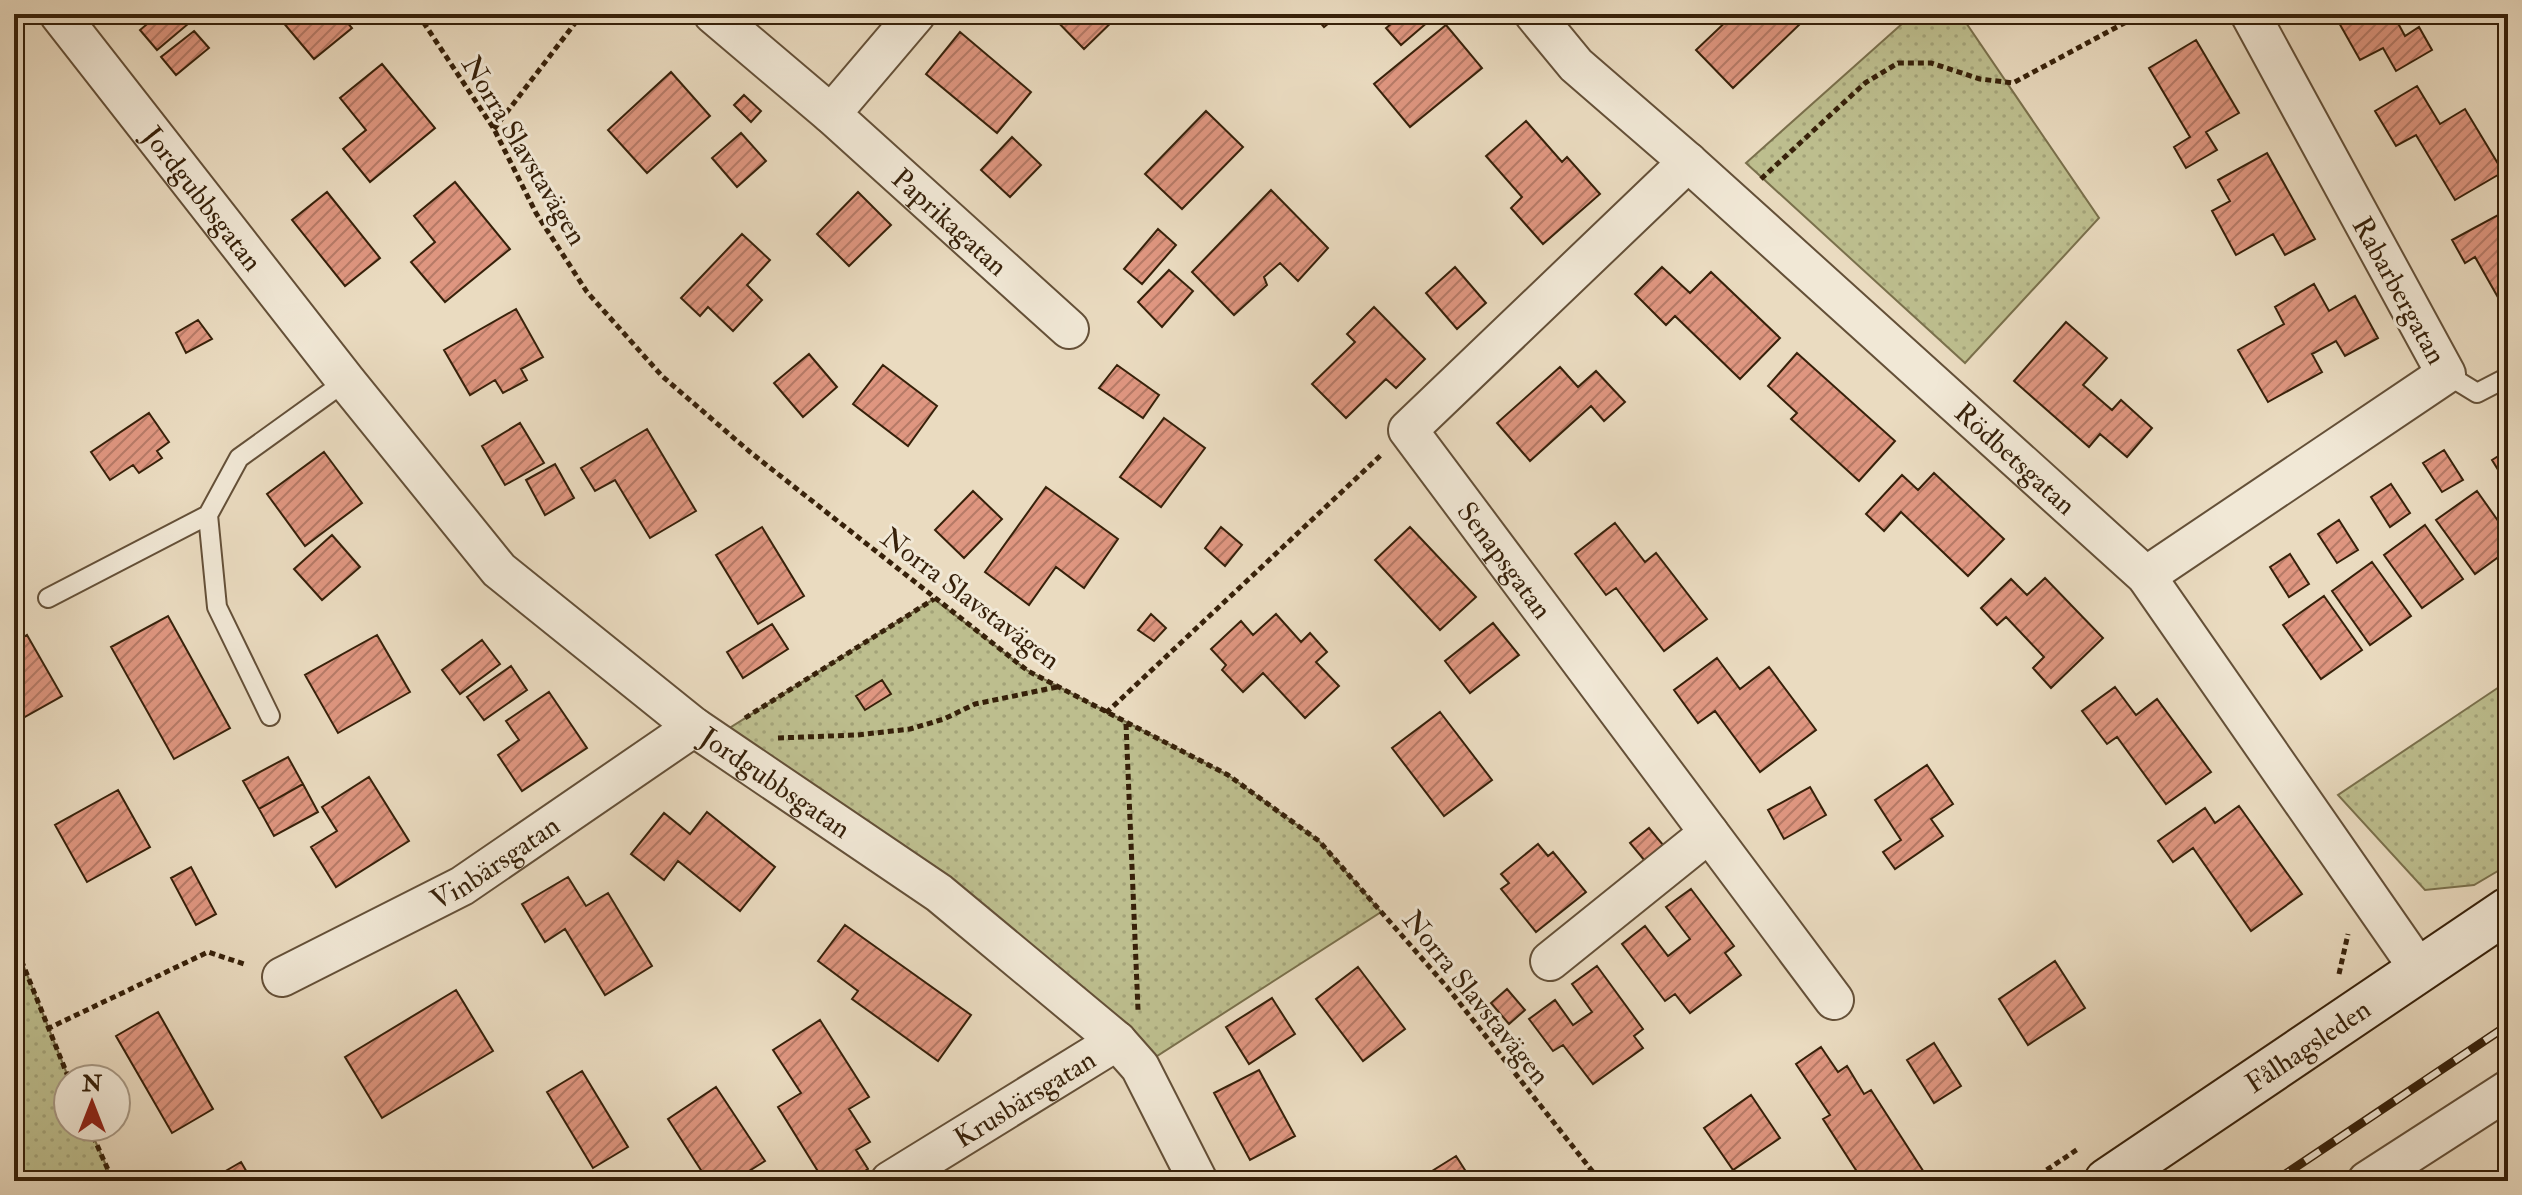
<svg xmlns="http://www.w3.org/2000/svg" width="2522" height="1195" viewBox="0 0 2522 1195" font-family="'IM FELL Double Pica',serif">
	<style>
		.green { fill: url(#green-dots); stroke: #7a704c; stroke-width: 2 }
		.building { fill: url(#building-hatch); stroke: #37210a; stroke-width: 2 }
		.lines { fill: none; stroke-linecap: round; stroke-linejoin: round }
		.lane-casing { stroke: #645038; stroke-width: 22 }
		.street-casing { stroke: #645038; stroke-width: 42 }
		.secondary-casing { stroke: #37210a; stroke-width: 48 }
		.path { stroke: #37210a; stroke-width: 5; stroke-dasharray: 6 4; stroke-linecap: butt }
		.lane { stroke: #f1e8d6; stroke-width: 18 }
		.street { stroke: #f1e8d6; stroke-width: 38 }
		.secondary { stroke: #f1e8d6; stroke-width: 44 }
		.rail-casing { stroke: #37210a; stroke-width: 9 }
		.rail { stroke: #f1e8d6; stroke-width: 6; stroke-dasharray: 18; stroke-linecap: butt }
		.labels { text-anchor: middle; stroke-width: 6; stroke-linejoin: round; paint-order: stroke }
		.street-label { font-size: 28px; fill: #37210a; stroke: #f1e8d6 }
	</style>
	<defs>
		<pattern id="green-dots" width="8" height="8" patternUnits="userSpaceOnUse" patternTransform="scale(2)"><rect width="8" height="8" fill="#bdbe8e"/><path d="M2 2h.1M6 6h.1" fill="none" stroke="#a3a379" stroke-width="1.8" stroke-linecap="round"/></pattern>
		<pattern id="building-hatch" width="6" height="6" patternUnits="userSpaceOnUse" patternTransform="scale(2)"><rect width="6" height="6" fill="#df9680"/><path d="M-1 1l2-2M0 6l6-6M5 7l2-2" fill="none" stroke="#b67a67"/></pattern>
	</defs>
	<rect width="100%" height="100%" fill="#eadbc0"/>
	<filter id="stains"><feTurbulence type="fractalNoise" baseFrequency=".0025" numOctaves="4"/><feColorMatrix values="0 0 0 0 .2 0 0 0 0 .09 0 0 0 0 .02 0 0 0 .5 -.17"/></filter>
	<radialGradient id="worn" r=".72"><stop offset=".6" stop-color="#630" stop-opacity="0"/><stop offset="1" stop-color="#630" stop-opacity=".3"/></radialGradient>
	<!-- green -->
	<path class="green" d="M1913 14H1960L2099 218 1965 363 1746 163Z
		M934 599 1028 671 1228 775 1319 841 1381 912 1140 1067 712 739Z
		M2508 681V865L2474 885 2425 890 2338 795Z
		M14 942 69 1079 68 1127H89L113 1181H14Z"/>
	<!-- building -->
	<path class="building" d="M159 14H179L188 24 157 50 140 30Z
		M276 14H340L352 28 314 59Z
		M1050 14H1120L1084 49Z
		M1313 14H1340L1324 27Z
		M1403 14H1435L1436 15 1401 45 1386 28Z
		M1734 14H1790L1800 24 1733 88 1696 50Z
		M2334 14H2393L2405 36 2419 27 2432 50 2396 71 2383 48 2360 60Z
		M1446 25 1482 68 1410 127 1374 84Z
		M194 31 209 48 176 75 161 57Z
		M960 32 1031 92 997 133 926 74Z
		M2196 40 2239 113 2206 132 2217 150 2186 168 2174 147 2190 137 2149 68Z
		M382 64 435 128 370 182 343 149 366 130 340 98Z
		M671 72 710 116 647 173 608 130Z
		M2417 86 2440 124 2465 109 2503 172 2455 200 2416 135 2396 146 2375 111Z
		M744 95 761 111 751 122 734 105Z
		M1206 111 1243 147 1182 209 1145 174Z
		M1526 121 1562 162 1567 157 1600 194 1543 244 1511 208 1522 197 1486 156Z
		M741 133 766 161 737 187 712 158Z
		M1012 137 1041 165 1010 197 981 170Z
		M2267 153 2315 239 2285 255 2273 234 2236 255 2212 211 2230 201 2218 180Z
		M455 182 510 249 445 302 411 262 435 242 414 216Z
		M1271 190 1328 248 1298 281 1280 263 1264 277 1267 285 1234 315 1192 272Z
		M327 192 380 258 345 286 292 220Z
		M858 192 891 225 849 266 817 234Z
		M2498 215 2508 232V315L2475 257 2465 263 2452 240Z
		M1158 229 1176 245 1142 284 1124 269Z
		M742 234 770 260 747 285 762 300 733 331 708 307 700 316 681 298Z
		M1455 267 1486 303 1457 329 1426 293Z
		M1662 267 1690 293 1711 272 1780 338 1740 379 1675 316 1666 325 1635 294Z
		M1169 270 1193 291 1162 327 1138 302Z
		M2314 284 2329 311 2355 296 2378 338 2345 356 2336 341 2312 354 2322 372 2268 402 2238 350 2284 324 2275 307Z
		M1374 307 1425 359 1396 388 1386 379 1346 418 1312 384 1355 342 1347 334Z
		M516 309 543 357 521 369 527 380 503 393 495 380 470 395 444 350Z
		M198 320 212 339 186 353 176 333Z
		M2066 322 2107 358 2083 385 2112 410 2121 400 2152 428 2127 457 2100 434 2089 447 2014 381Z
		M1797 353 1895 441 1859 481 1791 419 1797 413 1768 386Z
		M809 354 837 387 803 417 774 383Z
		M883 365 937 406 908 446 853 404Z
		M1117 365 1159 395 1143 418 1099 388Z
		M1560 367 1578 387 1596 371 1625 402 1604 421 1591 406 1530 461 1497 423Z
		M149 413 169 442 157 451 162 458 139 473 133 465 110 480 91 452Z
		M1164 418 1205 448 1161 507 1120 477Z
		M520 423 544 463 505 485 482 446Z
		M647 429 696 511 650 538 615 480 595 491 581 468Z
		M2444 450 2463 480 2442 492 2423 463Z
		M2508 450V486L2492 460Z
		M324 452 362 503 305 546 267 494Z
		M555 464 574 498 545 515 526 480Z
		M1934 473 2004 539 1968 576 1901 512 1884 531 1866 514 1902 475 1918 490Z
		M2391 484 2410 513 2390 527 2371 497Z
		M1046 487 1118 539 1084 588 1056 567 1029 605 985 572Z
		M973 491 1002 519 964 558 935 530Z
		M2477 491 2508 535V550L2475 574 2436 520Z
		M2339 520 2358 550 2337 563 2318 534Z
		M1615 523 1645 562 1656 553 1707 619 1664 651 1616 588 1606 595 1575 554Z
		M2425 525 2463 579 2422 608 2384 555Z
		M762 527 804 596 758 624 716 555Z
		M1221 527 1242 545 1225 566 1205 548Z
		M1410 527 1476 597 1440 630 1375 560Z
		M332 535 360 567 322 600 294 569Z
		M2290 554 2309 584 2289 597 2270 567Z
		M2372 562 2411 616 2370 645 2332 591Z
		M2045 578 2103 638 2051 688 2033 668 2044 657 2006 617 1997 625 1981 608 2011 579 2027 595Z
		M2324 596 2362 650 2321 679 2283 625Z
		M1151 614 1166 628 1154 641 1138 630Z
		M1276 614 1301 642 1310 633 1327 652 1316 662 1339 686 1305 718 1263 673 1243 692 1222 670 1226 665 1211 649 1241 621 1253 635Z
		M168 616 230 728 174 759 111 647Z
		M1493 623 1519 655 1470 693 1445 661Z
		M772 624 788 649 743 678 727 652Z
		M27 635 62 696 14 723V643Z
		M377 635 410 692 338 733 305 675Z
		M482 640 500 664 460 694 442 670Z
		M1717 658 1740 689 1769 667 1816 730 1760 772 1715 711 1698 723 1674 690Z
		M511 666 527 690 484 720 467 697Z
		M882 680 891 694 865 710 856 696Z
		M2115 687 2136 715 2157 699 2211 772 2166 804 2117 737 2107 744 2082 711Z
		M549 692 587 748 522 791 498 755 519 740 506 721Z
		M1440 712 1492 780 1444 816 1392 748Z
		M288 757 303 784 259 809 243 781Z
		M1927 765 1953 804 1931 819 1943 836 1895 869 1883 852 1901 840 1875 800Z
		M369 777 409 841 336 887 311 847 337 831 322 807Z
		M303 784 318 812 274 836 259 809Z
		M1810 787 1826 815 1784 839 1768 810Z
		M118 790 150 847 87 882 55 825Z
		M2239 806 2302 894 2251 931 2193 848 2173 862 2158 841 2205 808 2215 823Z
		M707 812 775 867 740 911 678 861 664 880 631 854 664 813 690 834Z
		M1649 828 1664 846 1645 861 1630 843Z
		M1538 844 1548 856 1553 852 1586 892 1536 932 1501 889 1509 883 1501 874Z
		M191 867 216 914 196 925 171 878Z
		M568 877 586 906 608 893 652 966 605 995 565 929 545 942 522 904Z
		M1691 889 1734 946 1725 953 1741 975 1690 1013 1675 994 1665 1001 1622 944 1645 926 1668 956 1690 939 1666 907Z
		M845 925 971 1015 938 1061 852 999 858 991 818 961Z
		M2055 961 2085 1008 2028 1045 1999 999Z
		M1597 966 1643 1029 1634 1036 1643 1048 1593 1084 1563 1045 1553 1051 1529 1019 1555 1000 1573 1025 1592 1012 1572 984Z
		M1358 967 1405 1029 1363 1061 1316 999Z
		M1507 989 1525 1010 1509 1024 1491 1003Z
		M456 990 493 1051 382 1118 345 1057Z
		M1272 998 1295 1034 1249 1064 1226 1027Z
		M158 1012 213 1109 172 1133 116 1036Z
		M820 1020 869 1097 849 1109 870 1142 856 1150 868 1169 849 1181H824L778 1107 801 1093 773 1050Z
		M1934 1043 1961 1086 1934 1103 1907 1060Z
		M1821 1047 1838 1072 1847 1066 1864 1094 1871 1090 1927 1177 1921 1181H1863L1823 1119 1830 1115 1796 1064Z
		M1259 1070 1295 1136 1250 1160 1214 1093Z
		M582 1071 628 1147 593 1168 547 1092Z
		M716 1087 765 1161 738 1178 740 1181H708L668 1119Z
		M1751 1095 1780 1138 1733 1170 1704 1128Z
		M1456 1156 1472 1181H1416Z
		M241 1162 252 1181H210V1180Z"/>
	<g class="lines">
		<!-- lane casing -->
		<g class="lane-casing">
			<path id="lane" d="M2446 374 2477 393 2508 377
				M48 598 208 515
				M270 716 217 607 208 515 239 458 346 381"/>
		</g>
		<!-- street casing -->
		<g class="street-casing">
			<g id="street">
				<path id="s1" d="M59 14 346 381 499 570 694 727 939 893 1117 1041 1140 1067 1198 1181"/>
				<path d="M713 14 831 114"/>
				<path id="s2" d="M916 14 831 114 1069 329"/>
				<path id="s3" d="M1534 14 1576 65 1688 162 2146 576 2419 969"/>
				<path id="s4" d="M1688 162 1408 430 1834 1000"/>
				<path d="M2146 576 2446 374 2250 14"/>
				<path d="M1550 961 1709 833"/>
				<path id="s5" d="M282 977 462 886 694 727"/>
				<path id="s6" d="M890 1181 1117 1041"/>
				<path d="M2367 1181 2508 1090"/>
			</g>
		</g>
		<!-- secondary casing -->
		<g class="secondary-casing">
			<g id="secondary">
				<path id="s7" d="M2107 1181 2508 910"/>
			</g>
		</g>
		<!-- path -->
		<path class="path" d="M418 14 494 129 536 213 587 292 662 376 750 452 1028 671 1228 775 1319 841 1447 987 1600 1181
			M494 129 582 14
			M1761 179 1865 83 1898 63H1931L1980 79 2013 83 2141 14
			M1106 713 1381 455
			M745 718 934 599
			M1126 724 1138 1010
			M778 738 857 735 910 729 944 719 975 704 1057 687
			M14 942 69 1079
			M2339 974 2348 934
			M47 1029 208 952 247 965
			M89 1127 113 1181
			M2030 1181 2078 1149"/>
		<!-- lane -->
		<use href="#lane" class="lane"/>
		<!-- street -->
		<use href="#street" class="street"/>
		<!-- secondary -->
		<use href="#secondary" class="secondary"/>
		<!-- rail casing -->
		<g class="rail-casing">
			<path id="rail" d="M2275 1181 2508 1025"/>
		</g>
		<!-- rail -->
		<use href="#rail" class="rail"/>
	</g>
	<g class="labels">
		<!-- street labels -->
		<g class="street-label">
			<text transform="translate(525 150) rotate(59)" y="10">Norra Slavstavägen</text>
			<text dy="10" stroke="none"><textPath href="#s1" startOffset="234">Jordgubbsgatan</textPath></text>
			<text dy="10" stroke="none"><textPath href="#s2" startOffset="292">Paprikagatan</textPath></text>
			<text transform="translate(2400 290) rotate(61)" y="10">Rabarbergatan</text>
			<text dy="10" stroke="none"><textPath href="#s3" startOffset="656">Rödbetsgatan</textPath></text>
			<text dy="10" stroke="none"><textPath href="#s4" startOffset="550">Senapsgatan</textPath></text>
			<text transform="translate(971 598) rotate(37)" y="10">Norra Slavstavägen</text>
			<text dy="10" stroke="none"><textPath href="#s1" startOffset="1058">Jordgubbsgatan</textPath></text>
			<text dy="10" stroke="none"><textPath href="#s5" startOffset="242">Vinbärsgatan</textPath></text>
			<text transform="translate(1477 997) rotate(51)" y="10">Norra Slavstavägen</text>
			<text dy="10" stroke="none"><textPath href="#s7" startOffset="242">Fålhagsleden</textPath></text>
			<text dy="10" stroke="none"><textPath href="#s6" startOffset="158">Krusbärsgatan</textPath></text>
		</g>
	</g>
	<!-- margin -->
	<rect width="2522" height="1195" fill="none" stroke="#eadbc0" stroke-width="48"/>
	<rect x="16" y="16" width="2490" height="1163" fill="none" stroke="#37210a" stroke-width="4"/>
	<rect x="24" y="24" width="2474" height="1147" fill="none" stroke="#37210a" stroke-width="2"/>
	<!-- north arrow -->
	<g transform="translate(92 1103)"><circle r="38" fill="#f1e8d6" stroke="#a79884" stroke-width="2"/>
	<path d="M0-6L14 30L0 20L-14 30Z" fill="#8f2418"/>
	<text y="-12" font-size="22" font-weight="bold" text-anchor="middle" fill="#37210a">N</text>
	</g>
	<rect width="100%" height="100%" filter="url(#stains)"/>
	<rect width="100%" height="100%" fill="url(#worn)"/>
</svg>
